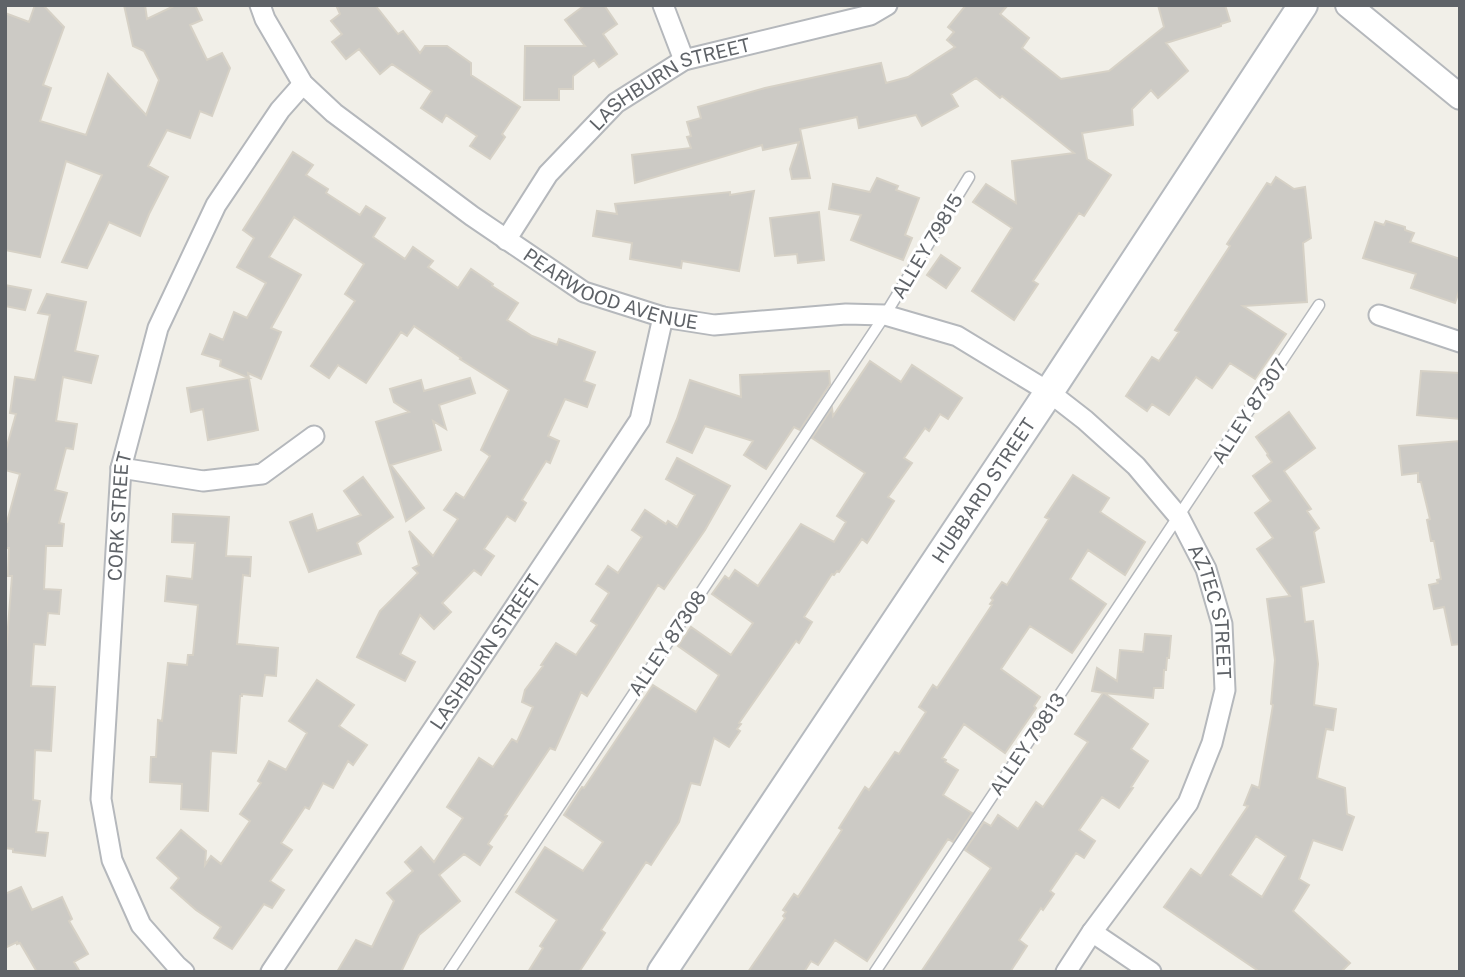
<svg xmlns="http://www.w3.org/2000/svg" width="1465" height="977" viewBox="0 0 1465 977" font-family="'Public Sans',sans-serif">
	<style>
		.building { fill: #cccac5; stroke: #d6d1c6; stroke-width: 2; fill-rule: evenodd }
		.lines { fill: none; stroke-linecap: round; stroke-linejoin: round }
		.service-casing { stroke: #b5b8bc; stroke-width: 13 }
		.minor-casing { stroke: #b5b8bc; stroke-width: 23 }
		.tertiary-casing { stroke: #b5b8bc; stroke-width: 28 }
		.secondary-casing { stroke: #b6babf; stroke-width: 32 }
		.service { stroke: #fff; stroke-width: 10 }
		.minor { stroke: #fff; stroke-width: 19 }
		.tertiary { stroke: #fff; stroke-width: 24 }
		.secondary { stroke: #fff; stroke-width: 28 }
		.labels { text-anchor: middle; stroke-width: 6; stroke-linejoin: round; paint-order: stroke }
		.street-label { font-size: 19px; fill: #5f6368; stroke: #fff }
	</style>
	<rect width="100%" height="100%" fill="#f1efe8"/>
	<!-- building -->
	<path class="building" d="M35 5H43L64 27 43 85 51 88 40 121 86 135 108 74 146 115 159 80 144 51 133 46 124 5H145L147 19 176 5H195L202 20 190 25 207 60 222 53 230 68 212 116 200 111 190 138 167 130 148 166 168 177 149 214 140 236 109 222 87 268 62 262 102 175 66 161 40 257 5 250V13L29 22Z
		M336 5H375L398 34 403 31 420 53 425 46H447L471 63V75L520 107 502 134 505 137 490 159 470 146 477 136 446 115 442 122 421 108 432 91 392 64 380 74 359 49 346 59 332 42 342 34 331 21 340 14Z
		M585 5H604L617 24 603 34 617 54 599 67 594 60 573 76V89H559V100H524L525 46H585L565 20Z
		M966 5H1008L1000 14 1029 38 1022 48 1061 79 1109 71 1164 27 1158 5H1225L1230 21 1221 24V26L1166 43 1188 71 1158 98 1151 90 1132 109 1133 125 1082 133 1087 159 1111 175 1084 216 1079 213 1033 281 1038 284 1014 320 972 291 1012 228 973 202 986 184 1016 203 1012 161 1074 153 1002 96 1000 98 976 78 951 94 958 106 922 126 916 115 859 128 857 117 800 129 810 178 792 179 790 169 799 142 763 150 762 145 635 183 632 155 691 148 687 137 691 136 687 122 701 118 698 107 765 88 881 63 886 83 908 77 955 47 947 40 954 32 948 27Z
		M293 152 313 165 306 175 328 189 326 193 360 215 366 206 385 218 373 237 405 259 413 247 433 261 428 267 458 288 471 269 493 284 492 286 518 303 507 320 532 336 557 345 559 339 595 352 584 381 595 385 587 407 565 399 548 436 559 441 550 463 546 461 522 500 526 503 515 521 507 516 484 549 494 556 481 575 474 570 442 603 451 612 434 629 420 615 400 654 415 662 405 681 357 657 380 611 418 573 413 568 419 565 409 531 433 556 458 519 444 510 456 493 464 498 490 456 481 450 509 390 460 359 461 358 414 326 407 336 401 332 366 383 338 365 329 378 311 366 355 301 345 294 364 264 294 217 269 257 301 275 271 328 281 332 261 379 248 373 258 430 208 440 203 409 191 412 187 388 249 378 220 366 221 360 202 354 210 334 223 340 234 312 247 318 266 283 237 267 254 238 243 230Z
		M1276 177 1294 189 1305 187 1311 238 1303 243 1307 302 1243 306 1286 334 1255 379 1230 363 1212 388 1196 377 1169 415 1152 404 1147 411 1126 396 1152 357 1159 361 1179 332 1175 330 1230 246 1227 244 1267 183 1271 185Z
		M877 178 898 186 896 190 919 198 905 235 912 238 903 260 851 240 861 215 829 209 833 184 870 192Z
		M754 191 739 271 682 261 681 268 630 259 632 243 593 236 597 211 617 214 615 204 730 192V195Z
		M819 212 824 260 798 263 797 254 775 256 770 218Z
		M1386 221 1405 227V230L1414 233 1410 242 1460 259V288L1455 303 1411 288 1416 274 1363 258 1375 222 1384 225Z
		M941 255 960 268 946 288 927 275Z
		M5 285 31 290 25 310 5 306Z
		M47 294 86 302 75 351 98 356 91 383 63 377 56 421 77 424 73 449 66 448 55 490 67 493 59 523 64 524 62 546H46L44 589 61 590 59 614 48 613 45 645 34 644 31 686 55 687 51 751 35 750 33 800 40 801 36 832 48 833 45 856 13 852V849L5 848V665L12 576H8L9 548H5V522H7L20 474 5 470V453L16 414 10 413 15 377 35 380 50 315 38 313Z
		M870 361 901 382 912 365 962 398 948 419 940 414 929 431 925 428 904 458 912 463 888 497 894 501 867 543 862 539 839 572 837 571 834 575 832 574 804 617 812 622 799 643 796 641 739 723 741 724 737 729 740 731 729 747 714 738 700 785 691 783 679 822 651 865 646 862 601 930 605 933 579 972H528L543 948 540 946 557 920 516 892 545 847 583 871 603 842 564 815 582 787 584 788 653 685 696 712 719 675 678 646 691 627 731 655 753 623 712 594 725 576 729 579 735 570 758 586 801 524 834 542 846 522 837 516 865 473 812 438 832 408 833 416Z
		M829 371 830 384 800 430 794 427 766 469 744 455 753 441 705 426 692 453 667 442 677 419 690 380 741 397 740 375Z
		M1421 371 1460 373V419L1417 415Z
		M470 378 475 393 439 405 446 429 433 421 441 450 391 465 424 508 406 521 376 422 409 412 394 402 390 389 421 380 424 391Z
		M1289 412 1315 448 1284 471 1311 509 1307 511 1319 528 1314 532 1324 582 1301 587 1305 622 1313 621 1318 664 1314 705 1336 709 1333 730 1326 729 1317 778 1345 788 1347 814 1354 817 1342 850 1313 840 1299 879 1309 885 1293 911 1350 963 1341 972H1260L1164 907 1191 869 1201 876 1248 806 1244 805 1252 785 1259 788 1273 705 1271 704 1275 660 1267 599 1290 596 1257 549 1273 538 1255 513 1271 501 1253 476 1272 462 1267 455 1268 454 1256 437ZM1256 836 1286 856 1262 897 1230 875Z
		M1460 441V644L1452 645 1444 607 1434 609 1429 585 1438 583 1437 580 1441 579 1434 541H1431L1427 520 1430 519 1421 482H1418V473L1402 475 1399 446Z
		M677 458 730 486 705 530 664 589 658 585 587 696 581 692 555 750 550 748 505 815 507 816 488 844 492 847 480 865 464 854 439 875 460 901 419 935 401 972H337L356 940 372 947 394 901 387 893 413 871 405 862 421 847 434 862 463 818 447 807 479 758 493 767 512 739 517 742 533 707 522 702 525 690 543 666 541 665 556 643 576 655 597 625 591 621 609 593 596 584 608 566 618 573 642 537 632 530 645 510 666 524 668 521 677 527 695 495 666 479Z
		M1073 475 1109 498 1100 512 1145 542 1125 575 1088 550 1070 579 1106 604 1072 653 1030 626 1001 669 1040 697 1034 706 1036 708 1005 753 964 724 942 758 946 760 945 762 958 770 943 795 972 813 953 842 948 839 867 961 835 940 818 965 811 961 804 972H748L785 918 783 916 786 912 783 910 794 894 798 897 842 830 839 828 865 787 869 790 895 752 899 754 926 712 919 707 933 685 937 688 992 605 990 604 993 600 991 598 1002 582 1007 585 1049 519 1045 517Z
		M363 477 393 517 357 543 361 554 309 572 290 522 312 514 317 531 361 515 344 491Z
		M173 514 229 517 226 556 251 557 250 576 243 575 237 644 278 648 276 676 265 675 262 696 242 694V696H240L236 753 211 751 208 811 181 809 182 784 150 782 151 757H156L158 720 162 721 168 663 187 665 188 655H193L198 605 165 601 167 576 192 579 195 543 172 542Z
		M1145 634 1171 636 1169 658H1167L1166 670H1164L1163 688H1154L1153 698 1104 693 1148 724 1131 749 1148 761 1131 787 1133 788 1119 808 1102 797 1079 830 1095 841 1084 858 1076 853 1050 891 1054 894 1043 910 1041 908 1019 940 1027 946 1010 972H921L991 868 965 850 984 822 991 826 998 815 1018 829 1036 802 1043 807 1088 742 1075 734 1103 693 1092 691 1097 668 1117 681 1120 650 1143 652Z
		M317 680 354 705 339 726 367 745 353 765 348 761 333 788 323 783 309 809 305 807 281 843 292 850 270 881 284 890 272 908 264 904 232 949 214 938 221 927 196 910 171 888 179 878 157 858 181 830 206 851 205 865 211 856 221 864 250 821 240 814 261 783 258 781 269 761 286 770 307 733 289 721Z
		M21 887 32 910 62 897 72 919 69 921 88 954 74 962 80 972H37L20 943 17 944V942L5 948V894Z"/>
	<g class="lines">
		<!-- service casing -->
		<g class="service-casing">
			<path id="service" d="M449 972 885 315 969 177
				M875 972 1319 305"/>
		</g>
		<!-- minor casing -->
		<g class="minor-casing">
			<g id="minor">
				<path id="s1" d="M260 5 265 19 303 84 334 113 472 216 584 292 663 317 714 325 846 314 885 315 957 336 1049 392 1085 420 1136 466 1179 517 1206 569 1222 624 1225 690 1212 743 1188 803 1092 932 1066 972"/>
				<path d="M663 5 684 60"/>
				<path id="s2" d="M506 240 548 174 616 103 684 60 870 15 887 5"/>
				<path d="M1379 315 1460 342"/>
				<path d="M121 468 203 481 262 474 314 436"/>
				<path d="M1092 932 1151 972"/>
				<path id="s3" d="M184 972 177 966 141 925 112 860 101 799 121 468 158 328 216 205 280 110 303 84"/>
				<path id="s4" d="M271 972 640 420 663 317"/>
			</g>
		</g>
		<!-- tertiary casing -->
		<g class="tertiary-casing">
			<path id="tertiary" d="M1348 5 1460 97"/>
		</g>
		<!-- secondary casing -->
		<g class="secondary-casing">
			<g id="secondary">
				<path id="s5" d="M662 972 1049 392 1303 5"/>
			</g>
		</g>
		<!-- service -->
		<use href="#service" class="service"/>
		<!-- minor -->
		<use href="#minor" class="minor"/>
		<!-- tertiary -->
		<use href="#tertiary" class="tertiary"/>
		<!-- secondary -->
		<use href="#secondary" class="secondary"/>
	</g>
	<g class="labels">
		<!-- street labels -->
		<g class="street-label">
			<text dy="7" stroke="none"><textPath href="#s2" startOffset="234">LASHBURN STREET</textPath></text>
			<text transform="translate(927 246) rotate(-59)" y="7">ALLEY 79815</text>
			<text dy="7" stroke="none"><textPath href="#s1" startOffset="464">PEARWOOD AVENUE</textPath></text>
			<text transform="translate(1249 411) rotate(-57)" y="7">ALLEY 87307</text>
			<text dy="7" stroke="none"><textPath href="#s5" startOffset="579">HUBBARD STREET</textPath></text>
			<text dy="7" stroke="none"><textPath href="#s3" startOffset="480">CORK STREET</textPath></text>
			<text dy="7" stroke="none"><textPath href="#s1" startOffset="1211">AZTEC STREET</textPath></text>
			<text transform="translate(667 643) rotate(-56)" y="7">ALLEY 87308</text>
			<text dy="7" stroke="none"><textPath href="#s4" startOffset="385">LASHBURN STREET</textPath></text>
			<text transform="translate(1027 744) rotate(-56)" y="7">ALLEY 79813</text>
		</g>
	</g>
	<!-- border -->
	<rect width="1465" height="977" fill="none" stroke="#5f6368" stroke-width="14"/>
</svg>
